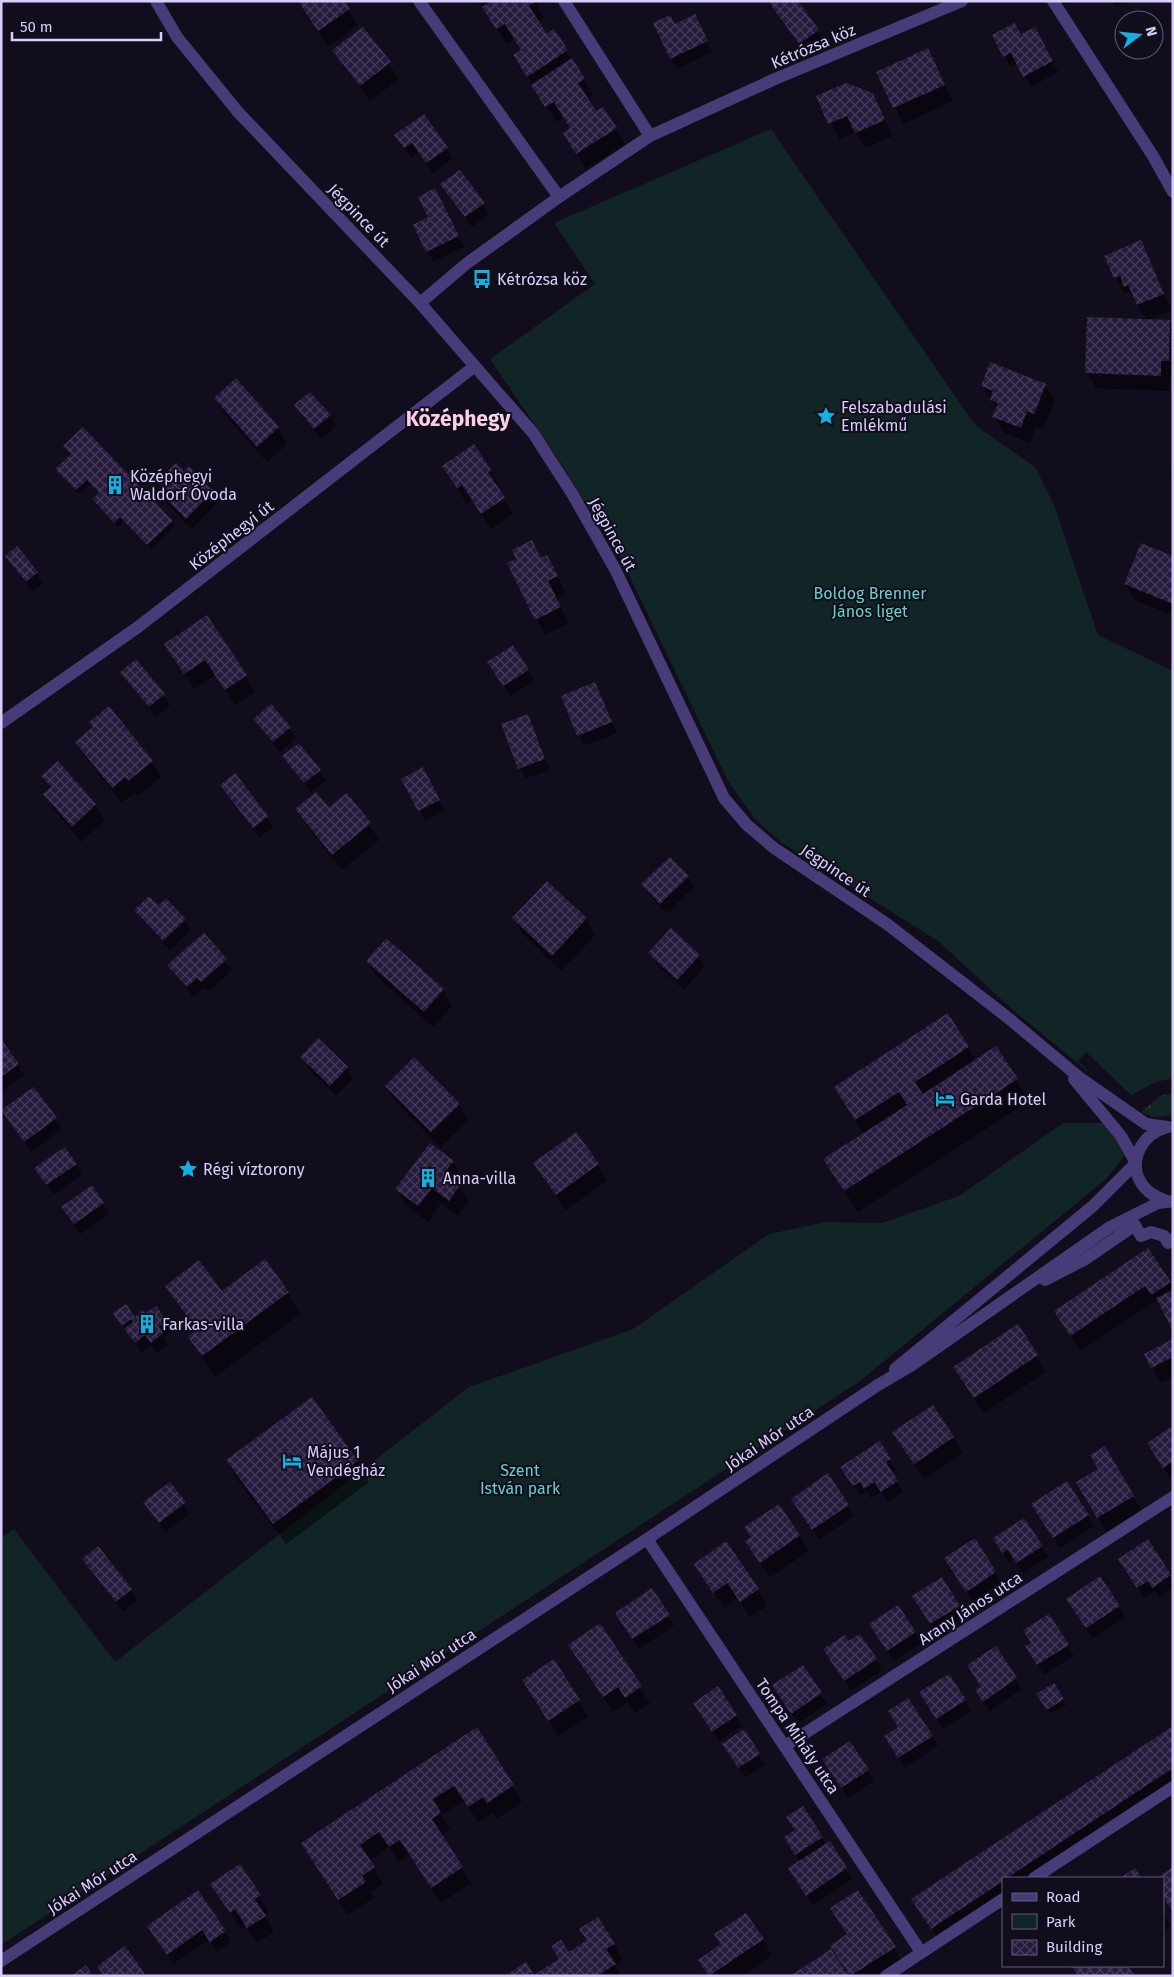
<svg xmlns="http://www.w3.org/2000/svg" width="1174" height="1977" viewBox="0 0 1174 1977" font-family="'Fira Sans',sans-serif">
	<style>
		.grass { fill: url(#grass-tufts) }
		.green { fill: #112426 }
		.shadow { fill: #0007 }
		.building { fill: url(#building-cross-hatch) }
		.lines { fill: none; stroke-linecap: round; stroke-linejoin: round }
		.minor { stroke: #473c78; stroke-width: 12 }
		.labels { text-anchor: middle; stroke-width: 4; stroke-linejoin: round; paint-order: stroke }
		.street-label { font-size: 16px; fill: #d9cefb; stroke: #120d1d }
		.poi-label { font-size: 16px; fill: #d9cefb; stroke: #120d1d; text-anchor: start }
		.park-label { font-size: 16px; fill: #61d4c7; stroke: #120d1d }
		.district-label { font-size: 21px; font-weight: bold; fill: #fbd0e5; stroke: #120d1d }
	</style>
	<defs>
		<pattern id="grass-tufts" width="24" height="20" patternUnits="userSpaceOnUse" patternTransform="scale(1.25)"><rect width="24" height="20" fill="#112426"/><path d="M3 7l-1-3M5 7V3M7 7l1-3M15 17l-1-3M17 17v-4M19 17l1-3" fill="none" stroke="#334346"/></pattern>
		<pattern id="building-cross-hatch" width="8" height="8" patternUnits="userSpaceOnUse" patternTransform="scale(1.25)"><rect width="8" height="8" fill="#261b3c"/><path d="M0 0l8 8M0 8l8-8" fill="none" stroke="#453b59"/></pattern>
	</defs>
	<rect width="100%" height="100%" fill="#120d1d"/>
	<!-- grass -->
	<path class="grass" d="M1173 1093V1115L1154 1117 1141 1112 1160 1096Z"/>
	<!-- green -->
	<path class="green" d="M771 129 975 425 1035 467 1054 505 1098 635 1173 671V1078L1156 1082 1131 1095 1086 1052 1078 1061 1096 1078 1014 1011 938 941 782 843 755 819 728 781 625 567 562 465 490 359 595 284 554 223Z
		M1063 1123H1106L1128 1152 1106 1179 860 1381 1 1945V1538L14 1529 115 1662 469 1387 633 1329 769 1234 826 1222 882 1223 959 1196Z"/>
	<!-- shadow -->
	<path class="shadow" d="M298 1H343L358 25 328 46Z
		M478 1H535L544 18 538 22 547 36 554 31 593 95 587 99 596 113 616 129 625 144 586 169 573 149 571 129 564 117 556 122 524 72 522 51 515 39 507 44Z
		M768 1H796L824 41 806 54Z
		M1112 1H1126L1116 7Z
		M675 25 700 26 712 52 677 69 671 58Z
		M363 28 399 79 370 101 334 51Z
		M993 35 1041 39 1058 72 1031 87 1018 63 1010 67Z
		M928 50 953 101 903 124 878 72Z
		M872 94 893 136 865 148 856 132 839 139 818 96Z
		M396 135 447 149 452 159 433 173 418 153 411 158Z
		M442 184 483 203 489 214 472 227Z
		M440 200 464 247 433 262 414 226 430 218Z
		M1140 242 1172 310 1147 321H1170L1173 327V377H1170L1169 391 1096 388 1086 372 1147 321 1129 292 1124 294 1106 257Z
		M236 380 278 428 287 444 267 462 224 414 215 398Z
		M1045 385 1055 401 1043 430 1036 427 1030 443 1003 432 994 416 996 409 983 386Z
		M296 406 330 416 336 426 321 439Z
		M64 446 172 521 175 526 151 549 124 521 118 527 96 504 93 499 99 494 90 484 79 494 60 474 57 469 72 455Z
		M1173 465V482L1170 478Z
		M443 466 490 471 499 486 497 488 513 514 491 529 472 500 467 504Z
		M184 473 212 492 218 502 192 529 168 505 162 494 171 486 165 476Z
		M6 556 37 573 43 583 32 592Z
		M1173 557V616L1135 600 1125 584Z
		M541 559 556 573 566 593 556 598 569 623 545 635 536 619Z
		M206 617 255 692 235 705 216 675 194 689 165 644Z
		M136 661 170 705 156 717 122 673Z
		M528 670 534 681 510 696 495 672Z
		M595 684 617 733 584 746 562 697Z
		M271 705 296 738 280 752 255 719Z
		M528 716 550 770 525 779 503 725Z
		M90 722 152 762 161 777 138 796 135 792 122 803 86 758 77 742 94 728Z
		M299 744 326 781 311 793 284 756Z
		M58 763 95 805 105 821 81 842 54 810 44 794 50 789 43 776Z
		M235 775 273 827 259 838 222 785Z
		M403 779H428L445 811 425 821Z
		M297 809H329L369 824 379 840 342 870 306 825Z
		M670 859 688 877 694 887 667 914 649 895 643 884Z
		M157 907 185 920 191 930 170 950 142 920 136 910Z
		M514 919H586L595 935 561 971 523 934Z
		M671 930 699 956 705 966 684 990 656 964 650 954Z
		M204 934 232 970 208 992 204 988 193 997 169 965Z
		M367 961 443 990 452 1006 433 1027 377 977Z
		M1 1041 24 1075 1 1092Z
		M968 1047 976 1061 1016 1080 1029 1101 858 1212 837 1180 864 1134 848 1109Z
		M302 1057 347 1068 353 1079 336 1096 308 1068Z
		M387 1086 459 1104 468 1120 441 1148 396 1102Z
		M33 1088 62 1129 31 1152 3 1111Z
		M453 1162 462 1178 458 1183 469 1201 458 1216 441 1203 428 1222 406 1205 397 1189Z
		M76 1164 82 1175 53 1195 42 1179Z
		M535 1164 598 1165 607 1181 566 1210Z
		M103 1203 109 1214 80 1234 63 1207Z
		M1148 1249 1173 1287V1328L1163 1309 1162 1310 1155 1301 1080 1351 1055 1312Z
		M167 1286 221 1293H288L300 1314 215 1377 189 1337 197 1332Z
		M114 1314 166 1321 172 1332 164 1337 168 1345 157 1353 151 1345 142 1353Z
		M1017 1326 1046 1372 984 1413 955 1368Z
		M1173 1341V1377L1161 1383 1152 1367Z
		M1171 1429 1173 1432V1476L1170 1478 1155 1453Z
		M894 1433 953 1437 963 1453 924 1479Z
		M879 1443 896 1470 892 1473 903 1492 888 1502 881 1492 871 1498 867 1491 860 1496 848 1478Z
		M1105 1448 1142 1512 1107 1533 1077 1483 1100 1469Z
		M227 1461H357L369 1482 286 1544 239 1482Z
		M1066 1482 1094 1526 1060 1548 1039 1514Z
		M170 1484 190 1514 165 1532 145 1503Z
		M848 1505 854 1516 819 1540 799 1509Z
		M800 1536 808 1551 770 1578 760 1564Z
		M995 1538 1042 1547 1048 1557 1023 1573 1014 1559 1009 1563Z
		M1147 1541 1173 1580V1588L1159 1597 1155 1591 1144 1598 1125 1570Z
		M98 1548 137 1600 123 1612 84 1559Z
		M695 1564 758 1590 767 1606 750 1617 737 1598 724 1608Z
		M952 1569 995 1572 1001 1583 973 1601Z
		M919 1606H959L965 1617 937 1634Z
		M1119 1606 1125 1617 1093 1638 1074 1610Z
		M1049 1615 1074 1656 1044 1675 1033 1657V1643Z
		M668 1616 674 1626 639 1649 622 1624Z
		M599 1625 650 1703 635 1713 628 1702 613 1712 569 1645Z
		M915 1632 921 1643 894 1661 877 1635Z
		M860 1635 882 1670 851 1691 831 1660Z
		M995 1648 1022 1689 990 1711 982 1701V1687Z
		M553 1661 588 1717 558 1736 532 1696Z
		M803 1666 827 1704 798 1723 780 1696Z
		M949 1675 971 1711 943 1729 927 1703Z
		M1053 1684 1066 1705 1050 1714 1038 1694Z
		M700 1714 736 1716 742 1726 719 1741Z
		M1173 1727V1782L1028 1878H1003V1895L938 1938 919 1910Z
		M476 1729 522 1802 497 1819 493 1813 478 1822 464 1801 441 1815 450 1829 441 1835 471 1883 441 1903 410 1855 399 1862 389 1847 369 1861 383 1884 370 1892 374 1898 348 1915 312 1859Z
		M932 1736 938 1746 905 1768 891 1747Z
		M759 1754 765 1765 745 1778 730 1755Z
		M829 1770 868 1771 874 1781 848 1798Z
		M822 1838 826 1845 829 1843 852 1879 813 1905 796 1879 800 1862 792 1848Z
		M240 1866 269 1912 264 1915 274 1932 257 1943 245 1925 240 1928 221 1900Z
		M198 1892 231 1942 217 1952 209 1940 173 1964 148 1926Z
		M857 1892 904 1964 887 1976H792L834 1949 848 1935Z
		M1163 1912 1171 1926 1163 1932Z
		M581 1930 614 1944 623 1960 615 1965 621 1976H535L588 1941Z
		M763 1939 772 1955 743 1976H709L700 1960Z
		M125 1948 144 1976H105Z
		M1070 1966H1127L1134 1976H1077Z"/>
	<!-- building -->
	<path class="building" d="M298 1H345L350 9 318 31Z
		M492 1H536L529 6 547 34 554 29 568 50 527 77 513 55 521 50 505 24 496 29 482 7Z
		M768 1H798L819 30 799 44Z
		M695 14 708 41 670 59 653 23 670 15 675 24Z
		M1014 23 1021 34 1035 27 1053 61 1023 77 1011 53 1003 57 992 35Z
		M363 27 391 62 360 86 332 50Z
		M928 48 945 85 893 108 876 72Z
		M572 58 585 79 578 83 596 111 603 107 617 128 576 154 563 133 570 128 554 102 545 107 531 85Z
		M846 83 873 93 885 120 855 133 847 116 828 124 816 96Z
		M424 114 448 148 426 163 412 143 404 148 394 135Z
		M460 170 485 203 465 217 440 184Z
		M435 188 459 236 426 252 413 225 428 217 418 197Z
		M1141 240 1164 294 1137 305 1128 285 1124 287 1120 276 1114 278 1104 256Z
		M1087 317 1170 320 1169 361H1161V376L1085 373Z
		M990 362 1046 384 1034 414 1027 411 1021 428 992 417 998 403 990 400 993 391 981 386Z
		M236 378 279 427 257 447 214 398Z
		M310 392 331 415 314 429 294 405Z
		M83 427 173 521 147 545 120 517 114 523 92 499 99 493 87 480 76 490 55 469 71 454 63 446Z
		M474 444 491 470 488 472 505 498 481 514 462 485 457 488 442 466Z
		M176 463 184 471 189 466 213 491 186 519 161 494 171 483 163 476Z
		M532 540 541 558 547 555 558 576 548 581 561 607 535 620 507 563 516 559 512 550Z
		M1141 543 1173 556V604L1124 584Z
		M17 546 38 572 26 582 5 556Z
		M207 615 247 675 225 690 205 660 184 674 164 644Z
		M513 645 529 670 503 686 487 662Z
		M136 659 165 694 149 707 120 672Z
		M595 682 612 722 577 736 561 696Z
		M271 704 291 727 273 742 253 719Z
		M109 706 153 761 128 781 125 777 112 788 75 742 93 727 89 722Z
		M528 714 545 759 518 769 501 724Z
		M299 743 321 770 304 783 282 756Z
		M58 761 96 804 72 827 43 794 51 787 41 776Z
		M423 767 440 800 418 811 401 779Z
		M235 773 268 816 253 828 220 785Z
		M316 792 329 807 347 793 371 823 332 855 295 809Z
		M670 857 689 876 660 904 641 884Z
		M547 881 587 918 552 956 512 918Z
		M149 896 158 905 166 898 186 919 163 941 134 910Z
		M671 928 700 955 677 980 648 953Z
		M204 933 227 959 201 982 197 978 187 987 167 965Z
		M386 938 444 989 424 1012 366 961Z
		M948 1013 969 1047 915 1082 923 1094 996 1046 1018 1079 844 1191 823 1159 907 1105 899 1092 855 1120 834 1087Z
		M318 1038 348 1067 330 1086 300 1057Z
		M1 1039 19 1064 1 1077Z
		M414 1057 460 1104 431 1132 385 1086Z
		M34 1087 57 1118 24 1142 1 1110Z
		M576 1132 599 1164 556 1195 533 1163Z
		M430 1143 454 1161 445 1172 461 1184 449 1201 432 1188 418 1206 395 1189Z
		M65 1147 77 1164 46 1185 34 1168Z
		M92 1185 104 1203 74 1224 61 1207Z
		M1148 1248 1171 1282 1151 1295 1145 1286 1070 1336 1054 1311Z
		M265 1259 289 1292 202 1356 188 1337 197 1330 165 1286 199 1260 222 1291Z
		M1173 1290V1331L1156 1298Z
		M126 1304 135 1317 143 1310 146 1313 156 1306 167 1321 159 1327 163 1333 151 1343 145 1335 135 1343 124 1329 133 1322 131 1319 122 1326 113 1313Z
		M1018 1324 1038 1355 974 1398 953 1367Z
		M1173 1339V1357L1151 1368 1144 1354Z
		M312 1397 358 1461 273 1524 226 1460Z
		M933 1405 954 1437 914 1464 892 1432Z
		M1171 1427 1173 1462 1163 1468 1147 1443Z
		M880 1441 891 1459 886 1462 898 1481 881 1492 874 1482 864 1489 860 1482 853 1486 840 1467Z
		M1105 1446 1134 1496 1097 1518 1076 1482 1098 1469 1090 1455Z
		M828 1473 849 1505 812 1530 791 1499Z
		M1067 1481 1089 1515 1053 1538 1031 1504Z
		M170 1482 186 1502 159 1523 143 1502Z
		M779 1504 800 1535 760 1563 745 1541 751 1537 744 1527Z
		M1024 1518 1043 1546 1016 1563 1008 1550 1002 1553 993 1538Z
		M975 1538 996 1572 966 1592 944 1558Z
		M1148 1539 1171 1575 1152 1588 1148 1581 1137 1588 1118 1559Z
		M726 1541 759 1589 740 1602 727 1583 713 1593 694 1564Z
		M98 1546 132 1589 116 1602 82 1559Z
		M1100 1576 1120 1606 1086 1628 1066 1599Z
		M942 1577 960 1606 930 1624 912 1596Z
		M652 1588 670 1615 632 1639 615 1613Z
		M898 1605 916 1632 887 1651 869 1624Z
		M1049 1614 1069 1645 1037 1665 1025 1646 1031 1643 1023 1630Z
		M600 1623 642 1686 625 1698 618 1687 603 1697 568 1645Z
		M860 1634 877 1659 844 1681 823 1649 845 1635 848 1641Z
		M996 1646 1017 1678 983 1702 975 1690 981 1687 967 1665Z
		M554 1659 580 1700 548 1721 522 1680Z
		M803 1665 822 1693 791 1714 772 1685Z
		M949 1674 966 1700 936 1719 919 1692Z
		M1054 1683 1064 1699 1047 1710 1036 1694Z
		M718 1686 737 1715 712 1732 693 1703Z
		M908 1698 933 1736 898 1758 884 1736 898 1727 888 1711Z
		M1173 1726V1768L1007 1878H1003V1881L931 1929 911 1899Z
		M477 1727 514 1785 487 1803 483 1797 468 1807 454 1786 433 1799 441 1813 432 1819 463 1867 431 1888 400 1840 389 1847 379 1832 360 1845 375 1867 362 1876 366 1882 338 1900 301 1843Z
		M744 1729 760 1754 738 1768 722 1744Z
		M850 1741 869 1770 841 1788 822 1759Z
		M803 1806 823 1837 795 1855 784 1837 795 1830 786 1817Z
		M830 1841 847 1868 806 1896 788 1868Z
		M240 1864 261 1895 255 1899 266 1916 247 1928 235 1909 230 1913 210 1884Z
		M1173 1867V1912L1163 1897V1878H1156Z
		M1135 1868 1142 1878H1120Z
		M198 1890 226 1931 210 1942 202 1930 167 1955 147 1926Z
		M858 1890 896 1947 850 1976 830 1946 847 1934 830 1908Z
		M746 1913 764 1939 709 1976 698 1960 721 1944 714 1934Z
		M598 1917 615 1944 606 1949 616 1964 597 1976H511L509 1973 526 1962 534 1975 559 1959 551 1946 561 1940 569 1952 587 1940 579 1929Z
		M125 1946 145 1974 104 1976 97 1966Z
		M831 1949 849 1976H790Z
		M86 1965 93 1976H71Z
		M1071 1966H1128L1135 1976H1078Z"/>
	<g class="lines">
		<!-- minor -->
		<path class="minor" d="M156 1 177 37 238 112 420 303 533 433 573 495 615 569 724 798 747 825 774 848 887 924 1007 1017 1080 1078 1146 1124 1168 1127
			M419 1 559 197
			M564 1 650 136
			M1053 1 1153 156 1173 192
			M420 303 466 264 559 197 650 136 775 79 962 1
			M1 723 138 627 475 366
			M1074 1079 1121 1136 1136 1163
			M1165 1128C1139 1135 1126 1167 1145 1188 1152 1196 1160 1198 1169 1202
			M1045 1280 1084 1260 1135 1225 1141 1236 1151 1232 1164 1236 1168 1243 1173 1239
			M895 1369 1093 1206 1136 1163
			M647 1539 921 1952
			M785 1746 1173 1497
			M1034 1878 1173 1787
			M1 1961 647 1539 878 1385 912 1365 1110 1227 1158 1203 1173 1201
			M886 1976 1003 1899"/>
	</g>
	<!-- icons -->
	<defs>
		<g id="bus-bare" transform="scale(1.5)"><path d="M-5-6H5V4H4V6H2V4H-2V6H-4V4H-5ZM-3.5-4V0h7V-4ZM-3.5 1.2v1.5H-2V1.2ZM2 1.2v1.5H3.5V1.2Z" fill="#13b1e2" stroke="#120d1d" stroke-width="2.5" paint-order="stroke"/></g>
		<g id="sight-bare" transform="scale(1.5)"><path d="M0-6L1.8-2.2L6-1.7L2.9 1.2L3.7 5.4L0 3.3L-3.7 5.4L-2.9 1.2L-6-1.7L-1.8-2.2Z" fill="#13b1e2" stroke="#120d1d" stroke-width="2.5" paint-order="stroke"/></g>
		<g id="building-bare" transform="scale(1.5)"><path d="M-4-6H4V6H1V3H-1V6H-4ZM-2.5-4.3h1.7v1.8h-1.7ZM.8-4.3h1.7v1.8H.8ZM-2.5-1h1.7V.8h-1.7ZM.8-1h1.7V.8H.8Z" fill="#13b1e2" stroke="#120d1d" stroke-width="2.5" paint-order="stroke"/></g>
		<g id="hotel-bare" transform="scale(1.5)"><path d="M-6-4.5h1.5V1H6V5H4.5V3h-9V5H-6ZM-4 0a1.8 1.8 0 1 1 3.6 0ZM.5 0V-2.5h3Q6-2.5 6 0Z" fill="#13b1e2" stroke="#120d1d" stroke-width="2.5" paint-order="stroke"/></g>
	</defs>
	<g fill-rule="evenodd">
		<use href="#bus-bare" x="482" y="279"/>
		<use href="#sight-bare" x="826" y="416"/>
		<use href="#building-bare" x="115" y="485"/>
		<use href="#hotel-bare" x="945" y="1099"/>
		<use href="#sight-bare" x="188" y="1169"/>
		<use href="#building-bare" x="428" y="1178"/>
		<use href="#building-bare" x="147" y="1324"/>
		<use href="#hotel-bare" x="292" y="1461"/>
	</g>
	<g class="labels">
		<!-- street labels -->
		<g class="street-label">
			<text transform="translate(813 46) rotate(-23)" y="6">Kétrózsa köz</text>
			<text transform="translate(359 215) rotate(46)" y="6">Jégpince út</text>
			<text transform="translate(613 534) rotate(61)" y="6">Jégpince út</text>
			<text transform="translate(231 535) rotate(-38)" y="6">Középhegyi út</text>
			<text transform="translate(836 870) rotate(34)" y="6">Jégpince út</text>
			<text transform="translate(769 1438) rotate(-34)" y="6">Jókai Mór utca</text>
			<text transform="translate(970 1608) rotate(-33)" y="6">Arany János utca</text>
			<text transform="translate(431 1660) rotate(-33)" y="6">Jókai Mór utca</text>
			<text transform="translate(798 1736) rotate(56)" y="6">Tompa Mihály utca</text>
			<text transform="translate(92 1882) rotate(-33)" y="6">Jókai Mór utca</text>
		</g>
		<!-- poi labels -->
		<g class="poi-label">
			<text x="497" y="285">Kétrózsa köz</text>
			<text x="841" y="413">Felszabadulási<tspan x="841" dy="18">Emlékmű</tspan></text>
			<text x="130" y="482">Középhegyi<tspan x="130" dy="18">Waldorf Óvoda</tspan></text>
			<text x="960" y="1105">Garda Hotel</text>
			<text x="203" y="1175">Régi víztorony</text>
			<text x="443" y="1184">Anna-villa</text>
			<text x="162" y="1330">Farkas-villa</text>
			<text x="307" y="1458">Május 1<tspan x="307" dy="18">Vendégház</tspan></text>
		</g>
		<!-- park labels -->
		<g class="park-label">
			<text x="870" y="599">Boldog Brenner<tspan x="870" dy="18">János liget</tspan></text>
			<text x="520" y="1476">Szent<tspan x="520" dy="18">István park</tspan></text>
		</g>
		<!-- district labels -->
		<g class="district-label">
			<text x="458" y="426">Középhegy</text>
		</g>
	</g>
	<!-- border -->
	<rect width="1174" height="1977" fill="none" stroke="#d9cefb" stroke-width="5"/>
	<!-- legend -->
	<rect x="1002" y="1877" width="162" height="90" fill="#120d1d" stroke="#625a76"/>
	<rect x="1012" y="1893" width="25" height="8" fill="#473c78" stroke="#625a76"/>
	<text x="1046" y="1902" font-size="15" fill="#d9cefb">Road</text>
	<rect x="1012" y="1914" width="25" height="15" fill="#112426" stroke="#625a76"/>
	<text x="1046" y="1927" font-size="15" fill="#d9cefb">Park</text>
	<rect x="1012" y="1940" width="25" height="15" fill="url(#building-cross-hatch)" stroke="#625a76"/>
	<text x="1046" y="1952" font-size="15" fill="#d9cefb">Building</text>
	<!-- north arrow -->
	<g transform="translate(1139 35) rotate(74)"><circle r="24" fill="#120d1d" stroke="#625a76"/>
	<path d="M0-4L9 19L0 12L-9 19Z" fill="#13b1e2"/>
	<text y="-8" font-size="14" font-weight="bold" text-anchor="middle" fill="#d9cefb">N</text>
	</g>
	<!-- scale -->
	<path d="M12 32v8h149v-8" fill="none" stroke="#d9cefb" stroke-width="2.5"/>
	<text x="20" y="32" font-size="15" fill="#d9cefb" stroke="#120d1d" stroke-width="4" paint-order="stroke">50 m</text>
</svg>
